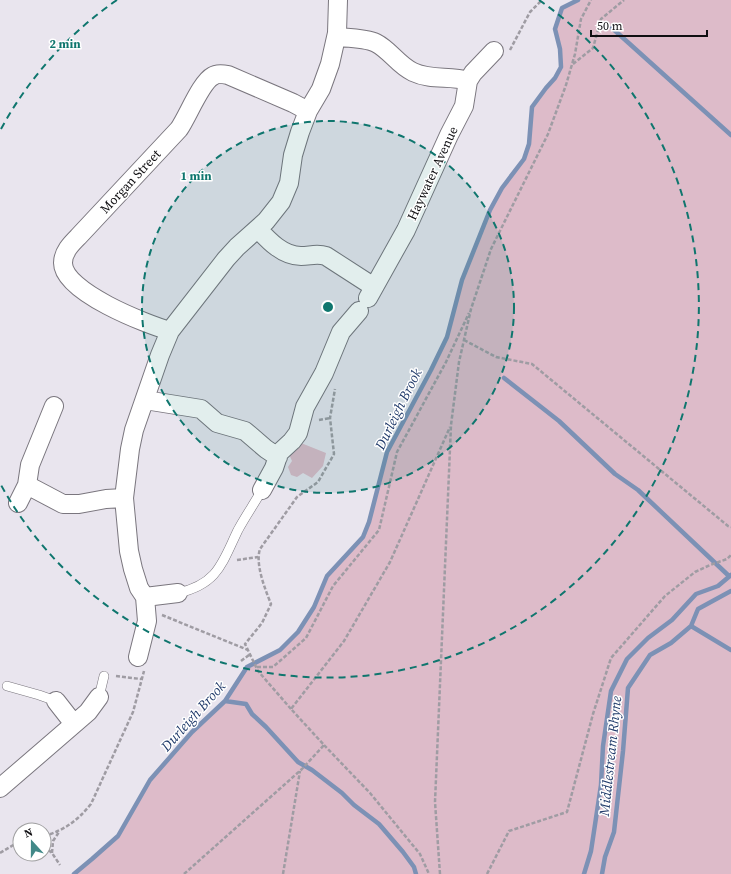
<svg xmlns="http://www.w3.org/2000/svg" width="731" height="874" viewBox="0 0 731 874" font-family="'Source Serif 4',serif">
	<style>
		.green { fill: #ddbbc9 }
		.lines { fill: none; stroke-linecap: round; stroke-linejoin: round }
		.stream { stroke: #7c91b5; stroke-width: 4.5 }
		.lane-casing { stroke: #7a767e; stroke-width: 10 }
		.street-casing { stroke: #7a767e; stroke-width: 20 }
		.path { stroke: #9f9ca3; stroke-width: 2.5; stroke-dasharray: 4 2; stroke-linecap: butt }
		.lane { stroke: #fff; stroke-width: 9 }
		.street { stroke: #fff; stroke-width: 18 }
		.ring { fill: none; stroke: #0f766e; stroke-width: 2; stroke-dasharray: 7 5 }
		.labels { text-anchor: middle; stroke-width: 3; stroke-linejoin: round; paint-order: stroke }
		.street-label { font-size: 13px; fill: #0f0e11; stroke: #fff }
		.water-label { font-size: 14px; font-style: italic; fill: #203a6a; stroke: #fff }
		.centre { fill: #0f766e; stroke: #fff; stroke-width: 2 }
		.ring-label { font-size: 12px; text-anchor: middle; font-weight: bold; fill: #0f766e; stroke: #fff; stroke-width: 3; stroke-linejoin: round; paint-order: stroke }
	</style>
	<rect width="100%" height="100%" fill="#e9e5ee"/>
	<!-- green -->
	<path class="green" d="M578 0H731V874H74L92 859 118 836 150 780 192 732 225 701 247 667 280 650 298 632 314 606 327 576 363 537 369 522 387 452 431 370 447 337 462 280 490 210 502 188 524 159 529 144 532 107 546 88 555 78 561 67 560 49 555 29 562 8Z
		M296 441 326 453 323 466 312 478 303 473 297 477 291 475 288 467 292 461 288 452Z"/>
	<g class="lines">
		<!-- stream -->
		<path class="stream" d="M612 28 731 135
			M504 378 559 421 615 474 638 490 729 576
			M691 626 731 650
			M225 701 246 704 252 714 266 727 298 762 312 770 342 793 354 805 379 824 403 852 414 867 416 874
			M74 874 92 859 118 836 150 780 192 732 225 701 247 667 280 650 298 632 314 607 327 576 363 537 369 522 387 452 431 370 447 337 462 280 490 210 502 188 524 159 529 144 532 107 546 88 555 78 561 67 560 49 555 29 562 8 578 0
			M584 874 591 851 601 785 603 746 611 691 627 659 648 638 672 620 696 594 718 586 731 575
			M602 874 605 857 614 832 623 751 628 688 650 655 671 643 691 626 698 609 731 591"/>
		<!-- lane casing -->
		<g class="lane-casing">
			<path id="lane" d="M178 593C218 584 222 563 238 530 245 517 254 504 262 490
				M7 686 39 695 56 701
				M99 697 104 676"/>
		</g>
		<!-- street casing -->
		<g class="street-casing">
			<path id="street" d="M336 37C347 38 366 38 376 43 390 50 398 65 413 72 432 81 450 75 468 81
				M258 229C269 241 283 256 301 256 310 256 317 253 326 256L374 287
				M368 298 406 230 449 135 464 106 468 81 473 73 494 51
				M170 331C146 324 63 292 63 263 63 252 71 244 78 237L179 129C188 116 201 82 213 76 217 73 223 74 228 75L293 103 308 111
				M145 400 201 409 217 423 245 431 266 449 278 457
				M54 406 30 465 27 485 63 504H79L106 499 124 498
				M262 490 274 468 279 453 292 441 298 433 305 407 324 373 341 332 359 311
				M18 503 27 485
				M145 597 178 593
				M138 657 147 621 145 597 139 588 133 569 129 551 124 498 130 449 134 430 160 355 170 331 226 259 237 247 266 221 281 202 289 183 293 155 300 132 308 111 321 89 330 64 337 33 338 0
				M56 701 74 724
				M0 788 88 712 99 697"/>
		</g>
		<!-- path -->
		<path class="path" d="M510 50 530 12 542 0
			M573 64 593 48 601 19 624 0
			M464 340 496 357 532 364 728 526 731 527
			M319 420 330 418
			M237 560 258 557
			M162 615 248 650
			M241 661 249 655
			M257 667H273L306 638 333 586 379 530 397 452 446 362 469 313
			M116 676 141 679
			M291 709 258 671 245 644 262 623 271 604C265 589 255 564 260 549L297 497 318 482 334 454 330 418 335 389
			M324 745 370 793 420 854 429 874
			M44 836C65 830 77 821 91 804L133 712 144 671
			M44 846 52 853 60 865
			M0 853 15 844 20 842
			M52 853 53 841 59 832
			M184 874 302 769 324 745 291 709 344 641 390 562 450 427
			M283 874 300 771
			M440 874 435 802 451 425 459 362 471 309 491 249 548 134 566 85 575 54 581 19 591 0
			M487 874 509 831 567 812 593 714 611 658 665 596 695 572 710 565 727 559 731 555"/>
		<!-- lane -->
		<use href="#lane" class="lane"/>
		<!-- street -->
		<use href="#street" class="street"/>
	</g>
	<!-- distance rings -->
	<circle cx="328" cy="307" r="186" fill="#0f766e" fill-opacity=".12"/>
	<g class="ring">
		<circle cx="328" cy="307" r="186"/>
		<path d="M1 129A372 372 0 0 1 117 0M539 0A372 372 0 1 1 1 485"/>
	</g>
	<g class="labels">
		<!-- street labels -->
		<g class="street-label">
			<text transform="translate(432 173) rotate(-65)" y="5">Haywater Avenue</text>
			<text transform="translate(130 181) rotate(-47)" y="5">Morgan Street</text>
		</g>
		<!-- water labels -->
		<g class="water-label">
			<text transform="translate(398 409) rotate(-64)" y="5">Durleigh Brook</text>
			<text transform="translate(193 716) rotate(-48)" y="5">Durleigh Brook</text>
			<text transform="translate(610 756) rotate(-84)" y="5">Middlestream Rhyne</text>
		</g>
	</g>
	<circle cx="328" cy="307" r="6" class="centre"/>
	<g class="ring-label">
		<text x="65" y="48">2 min</text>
		<text x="196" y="180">1 min</text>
	</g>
	<!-- north arrow -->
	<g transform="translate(32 842) rotate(339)"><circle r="19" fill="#ffffff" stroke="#9f9fa0"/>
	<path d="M0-3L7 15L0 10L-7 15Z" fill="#428988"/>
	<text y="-6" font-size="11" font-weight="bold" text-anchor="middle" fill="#0f0e11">N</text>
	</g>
	<!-- scale -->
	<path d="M591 30v6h116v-6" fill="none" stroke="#0f0e11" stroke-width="2"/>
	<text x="597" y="30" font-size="12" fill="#0f0e11" stroke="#ffffff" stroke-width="3" paint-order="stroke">50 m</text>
</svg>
